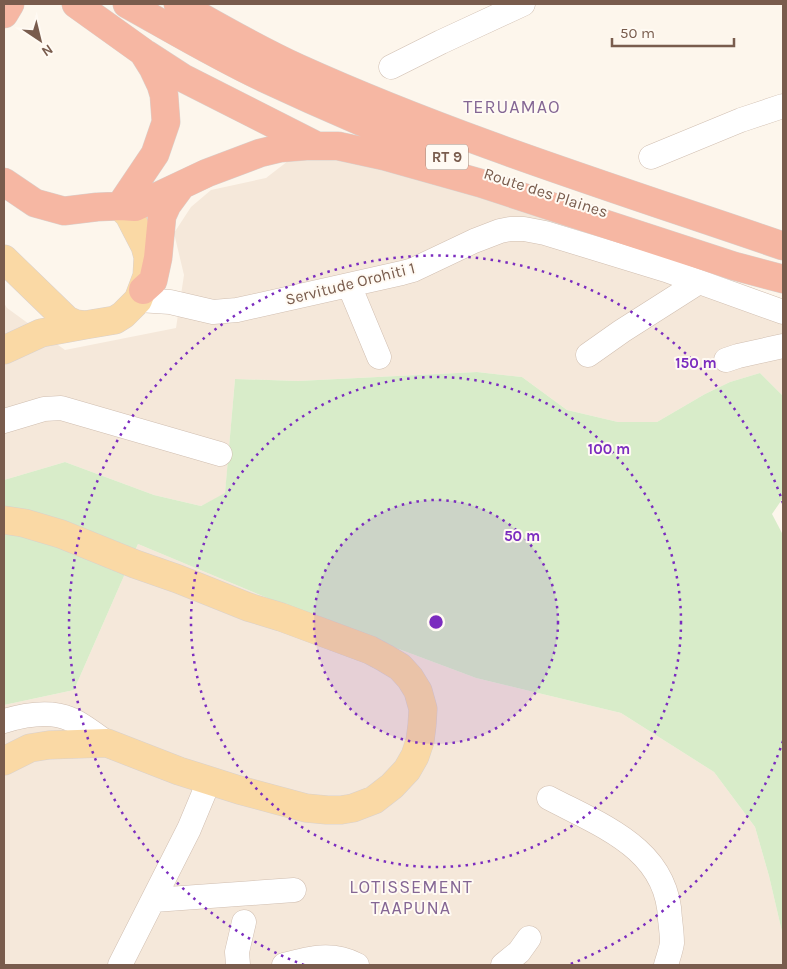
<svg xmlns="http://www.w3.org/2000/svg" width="787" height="969" viewBox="0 0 787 969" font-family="Karla,sans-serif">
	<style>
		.residential { fill: #f5e8da }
		.green { fill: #d8ecc9 }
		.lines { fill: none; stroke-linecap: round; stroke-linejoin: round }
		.minor-casing { stroke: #d0beb0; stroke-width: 25 }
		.major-casing { stroke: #d9d1cd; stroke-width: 29 }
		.highway-casing { stroke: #d9d1cd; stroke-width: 29 }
		.minor { stroke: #fff; stroke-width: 24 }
		.major { stroke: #fad9a5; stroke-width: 28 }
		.highway { stroke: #f6b7a3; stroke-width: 28 }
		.ring { fill: none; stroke: #7b2cbf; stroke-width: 2.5; stroke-dasharray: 2.5 5 }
		.labels { text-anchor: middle; stroke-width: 4; stroke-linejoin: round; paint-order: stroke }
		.shield { fill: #fffaf3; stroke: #a18b7f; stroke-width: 1 }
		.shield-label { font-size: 15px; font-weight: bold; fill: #795c4d }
		.street-label { font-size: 16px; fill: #795c4d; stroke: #fffaf3 }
		.neighbourhood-label { font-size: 18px; letter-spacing: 1px; fill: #846694; stroke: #fffaf3 }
		.centre { fill: #7b2cbf; stroke: #fffaf3; stroke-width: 2.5 }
		.ring-label { font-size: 15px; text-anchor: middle; font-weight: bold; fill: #7b2cbf; stroke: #fffaf3; stroke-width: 4; stroke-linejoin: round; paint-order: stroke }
	</style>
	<rect width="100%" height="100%" fill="#fdf6ec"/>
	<!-- residential -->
	<path class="residential" d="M315 155 372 161 558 215 783 299V396L760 373 730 382 705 394 657 422H618L567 410 522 377 477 372 298 381 235 379 225 494 201 506 154 495 65 462 4 480V303L7 308 65 350 176 328 184 275 174 233 191 207 211 190 266 178 288 161Z
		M138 544 308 615 476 678 621 713 714 772 755 827 769 876 783 936V965H4V705L74 690Z"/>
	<!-- green -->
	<path class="green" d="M477 372 522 377 567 410 618 422H657L705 394 730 382 760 373 783 396V498L772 514 783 535V936L769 876 755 827 714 772 621 713 476 678 308 615 138 544 74 690 4 705V480L65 462 154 495 201 506 225 493 235 379 298 381Z"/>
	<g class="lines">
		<!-- minor casing -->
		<g class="minor-casing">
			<path id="minor" d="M391 67 441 42 523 4
				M651 157 741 120 783 106
				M349 285 379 357
				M138 300 170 302 213 312 237 310 402 273 413 270 474 241 500 231 510 229H524L545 233 666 270 783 312
				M588 355 622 331 699 282
				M726 360 738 356 783 346
				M4 421 44 409 61 408 220 454
				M4 721C24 715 50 710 70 719 81 723 97 736 107 743
				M549 798C602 826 668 849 670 919 671 927 672 935 672 943 671 950 668 958 666 965
				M154 900 294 890
				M120 965 189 829 209 781
				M238 965 237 952 244 922
				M284 965C310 958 332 952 357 965
				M503 965 519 952 529 938"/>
		</g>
		<!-- major casing -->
		<g class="major-casing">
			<path id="major" d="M4 259 67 320 76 324 85 325 115 320 123 315 138 300 147 276 148 257 145 246 129 215 120 206
				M4 350 41 333 85 325
				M4 520 24 523 61 534 135 564 178 579 248 607 281 617 370 650 385 658 400 667 410 678 418 691 423 709 422 725 420 741 415 756 407 770 392 786 374 800 353 808 341 810H327L306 808 239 790 179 771 107 743 49 745 30 748 4 761"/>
		</g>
		<!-- highway casing -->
		<g class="highway-casing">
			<path id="highway" d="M76 4 143 52 153 68 161 85 164 95 166 122 155 154 120 206
				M127 4C172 29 217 56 264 78 326 107 389 134 453 159
				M178 4C217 26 256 49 298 68 455 139 620 190 783 246
				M4 14 10 4
				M146 54 183 78 317 146
				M4 182 35 203 64 211 97 207 120 206 135 207 150 200 207 173 260 153 281 148 306 146H338L384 156 480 183 734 266 783 279
				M143 290 153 281 158 258 162 216 167 205 181 186"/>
		</g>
		<!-- minor -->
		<use href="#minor" class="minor"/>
		<!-- major -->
		<use href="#major" class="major"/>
		<!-- highway -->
		<use href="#highway" class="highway"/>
	</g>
	<!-- distance rings -->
	<circle cx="436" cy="622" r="122" fill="#7b2cbf" fill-opacity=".12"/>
	<g class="ring">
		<circle cx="436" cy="622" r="122"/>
		<circle cx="436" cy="622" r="245"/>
		<path d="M783 741A367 367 0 0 1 568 965M304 965A367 367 0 1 1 783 503"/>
	</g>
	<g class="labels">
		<!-- shield labels -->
		<rect class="shield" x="426" y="144.5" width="42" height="25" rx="4"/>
		<g class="shield-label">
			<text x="447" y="162">RT 9</text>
		</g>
		<!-- street labels -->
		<g class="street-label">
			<text transform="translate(546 192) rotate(18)" y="6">Route des Plaines</text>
			<text transform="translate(350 283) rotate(-14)" y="6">Servitude Orohiti 1</text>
		</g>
		<!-- neighbourhood labels -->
		<g class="neighbourhood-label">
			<text x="512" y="113">TERUAMAO</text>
			<text x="411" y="893">LOTISSEMENT<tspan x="411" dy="21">TAAPUNA</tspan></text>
		</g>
	</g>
	<circle cx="436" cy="622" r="8" class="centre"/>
	<g class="ring-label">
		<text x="696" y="368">150 m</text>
		<text x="609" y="454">100 m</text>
		<text x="522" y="541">50 m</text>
	</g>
	<!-- border -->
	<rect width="787" height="969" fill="none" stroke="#795c4d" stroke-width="10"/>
	<!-- north arrow -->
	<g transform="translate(40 40) rotate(145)" stroke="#fffaf3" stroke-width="4" paint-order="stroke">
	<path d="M0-4L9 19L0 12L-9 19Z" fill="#795c4d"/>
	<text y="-8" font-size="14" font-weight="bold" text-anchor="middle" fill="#795c4d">N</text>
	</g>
	<!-- scale -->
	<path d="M612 38v8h122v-8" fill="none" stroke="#795c4d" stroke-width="2.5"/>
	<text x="620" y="38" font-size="15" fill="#795c4d" stroke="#fffaf3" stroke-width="4" paint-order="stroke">50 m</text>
</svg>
